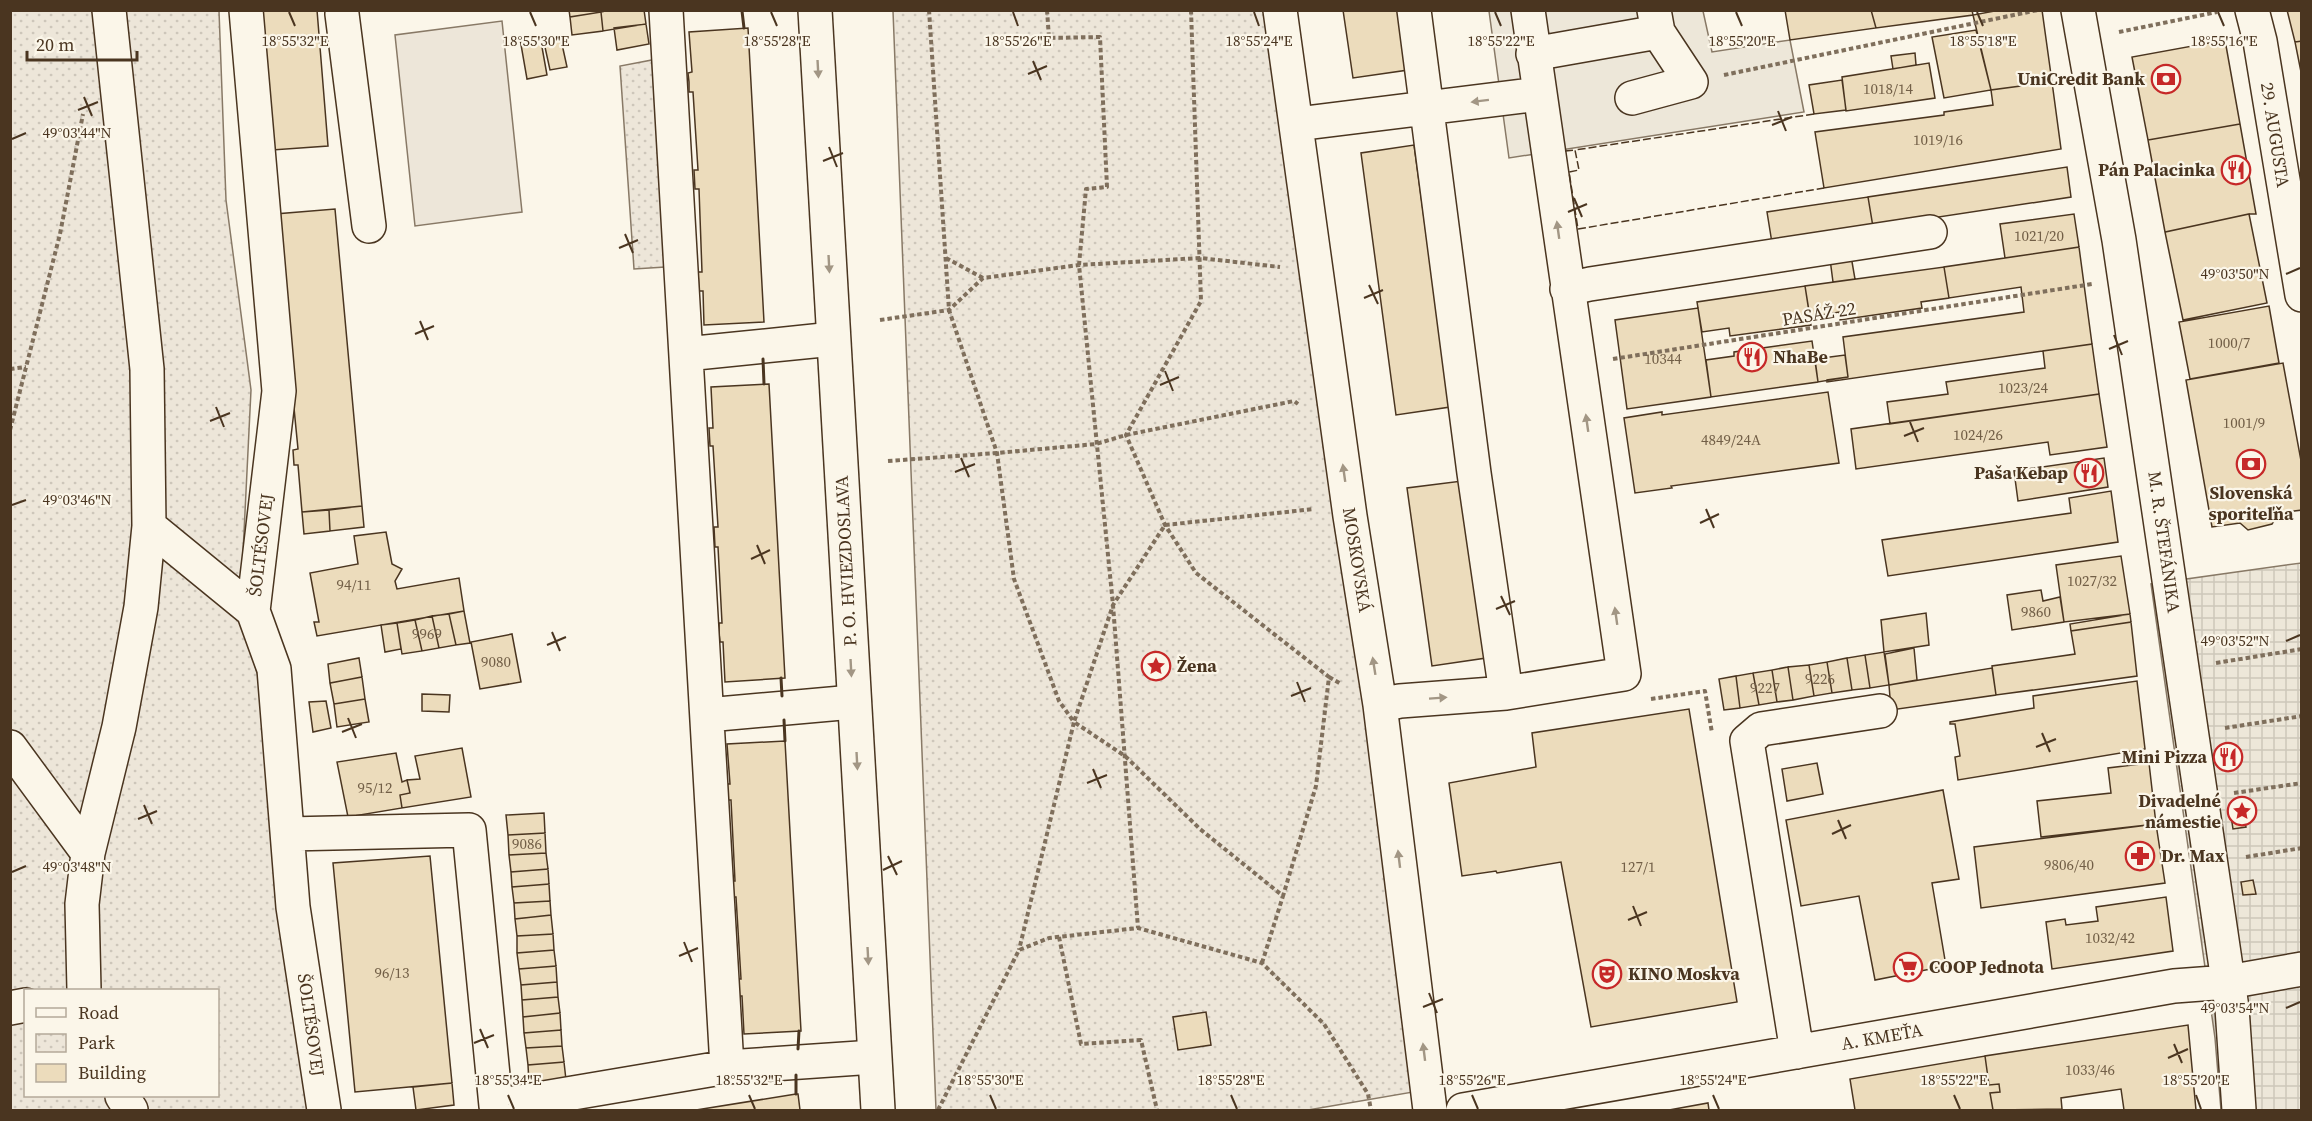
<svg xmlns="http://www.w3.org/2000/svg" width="2312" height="1121" viewBox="0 0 2312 1121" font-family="'Source Serif 4',serif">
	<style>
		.grass { fill: #ede6d9; stroke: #887966; stroke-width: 1.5 }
		.park { fill: url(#park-dots); stroke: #887966; stroke-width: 1.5; fill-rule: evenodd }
		.parking { fill: #ede7d9; stroke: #887966; stroke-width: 1.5 }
		.plaza { fill: url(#plaza-grid); stroke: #887966; stroke-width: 1.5 }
		.building { fill: #ecdcbc; stroke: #4a3520; stroke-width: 1.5 }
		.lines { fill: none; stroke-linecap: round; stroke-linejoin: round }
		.minor-casing { stroke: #4a3520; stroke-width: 36 }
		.major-casing { stroke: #4a3520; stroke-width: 36 }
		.path { stroke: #7f6f5c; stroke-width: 4; stroke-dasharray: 4.5 3; stroke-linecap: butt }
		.minor { stroke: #fbf6e9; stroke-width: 33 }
		.major { stroke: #fbf6e9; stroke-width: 33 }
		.fence { stroke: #4a3520; stroke-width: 1.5; stroke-dasharray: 8 3; stroke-linecap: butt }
		.wall { stroke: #4a3520; stroke-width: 3 }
		.oneway { fill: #a29684 }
		.ticks { fill: none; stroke: #4a3520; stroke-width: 2 }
		.labels { text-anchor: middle; stroke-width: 4.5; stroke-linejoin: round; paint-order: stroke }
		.number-label { font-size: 15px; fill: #725f47 }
		.poi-label { font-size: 18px; font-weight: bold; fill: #4a3520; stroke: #fbf6e9; text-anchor: end }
		.street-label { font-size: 18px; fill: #4a3520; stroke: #fbf6e9 }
		.ticks-label { font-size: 15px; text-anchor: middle; fill: #4a3520; stroke: #fbf6e9; stroke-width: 4.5; stroke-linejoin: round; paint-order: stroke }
	</style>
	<defs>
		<pattern id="park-dots" width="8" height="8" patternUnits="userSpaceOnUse" patternTransform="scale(1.5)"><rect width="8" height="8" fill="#ede6d9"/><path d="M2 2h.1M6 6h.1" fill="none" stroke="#cdc6ba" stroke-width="1.8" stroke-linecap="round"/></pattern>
		<pattern id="plaza-grid" width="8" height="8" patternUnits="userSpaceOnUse" patternTransform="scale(1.5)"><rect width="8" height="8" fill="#ede7d9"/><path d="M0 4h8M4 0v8" fill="none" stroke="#cdc7ba"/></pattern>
	</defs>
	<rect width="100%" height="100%" fill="#fbf6e9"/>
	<!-- grass -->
	<path class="grass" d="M502 21 522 212 415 226 395 35Z"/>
	<!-- park -->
	<path class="park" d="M10 11H219L226 200 251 390 240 614 265 700 310 1110H11ZM26 990H218V1096H26Z
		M893 11H1272L1425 1090 1308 1110H936Z
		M652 60 665 267 634 269 620 66Z"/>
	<!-- parking -->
	<path class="parking" d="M1489 11H1703L1712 52 1790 40 1804 112 1509 158Z"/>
	<!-- plaza -->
	<path class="plaza" d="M2301 563V1110H2221L2215 1038 2151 584Z"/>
	<!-- building -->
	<path class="building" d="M253 10H317L328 146 272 150Z
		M569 10H600L601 12 570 17Z
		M610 10H644L646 24 603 31 601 12Z
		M1343 10H1399L1408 70 1353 78Z
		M1785 10H1871L1876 28 1790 40Z
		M1871 10H1972L1973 15 1876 28Z
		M2000 10H2042L2052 82 1991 90 1973 15Z
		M2287 10H2302V41L2295 42Z
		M601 12 603 31 572 35 570 17Z
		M646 24 649 44 617 50 614 28Z
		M748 28 764 322 704 325 703 291H699L698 272H702L699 189H695L694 170H698L693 92H689V82L688 73 692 72 689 32Z
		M1976 30 1991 90 1944 98 1932 37Z
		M560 35 567 67 550 70 543 38Z
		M540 36 547 75 527 79 520 39Z
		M2225 40 2240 124 2148 140 2132 57Z
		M2302 41V77L2295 42Z
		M1915 53 1916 65 1893 69 1891 56Z
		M1929 63 1935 98 1846 111 1842 77Z
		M1842 80 1846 110 1814 114 1809 85Z
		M2052 82 2061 149 1824 188 1815 132 1944 115V112L1993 105 1991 90Z
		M2240 124 2256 214H2249L2165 232 2148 140Z
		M1414 145 1450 407 1396 415 1361 153Z
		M2067 167 2071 197 1873 227 1868 197Z
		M1868 197 1873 227 1772 243 1767 212Z
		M335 209 362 506 302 512 298 465H294L293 450 298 449 275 214Z
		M2074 214 2079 247 2005 258 2000 224Z
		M2249 214 2267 303 2183 320 2165 232Z
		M2079 247 2092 344 1827 382V380L1848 377 1843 337 2024 312 2021 287 1949 298 1944 267Z
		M1851 256 1855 279 1833 282 1830 259Z
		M1944 267 1949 298 1921 302 1922 308 1840 320 1839 312 1810 317 1805 286Z
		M1805 286 1811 325 1730 336 1729 328 1702 332 1697 302Z
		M2269 306 2279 363 2190 379 2179 322Z
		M1698 308 1711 397 1627 409 1615 320Z
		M1812 341 1818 382 1711 397 1706 360 1734 356V352Z
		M2092 344 2099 394 1890 424 1887 402 1948 394 1946 382 2045 368 2043 351Z
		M1845 355 1848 377 1818 382 1815 359Z
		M2283 363 2302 466V510L2279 513 2272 524 2248 530 2240 523 2212 527 2186 380Z
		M769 384 785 678 725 682 723 642H720L719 633V623H722L718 547H715L714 527H718L713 446H710L709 428H713L711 387Z
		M1828 392 1839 463 1671 486 1672 488 1635 493 1624 418 1662 412V415Z
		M2099 394 2107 447 2050 455 2048 442 1856 469 1851 429Z
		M2104 458 2108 487 2018 501 2014 471Z
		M1462 481 1486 658 1432 666 1407 488Z
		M2111 491 2118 542 1888 576 1882 540 2071 513 2069 498Z
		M362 506 364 527 330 531 329 510Z
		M329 510 330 531 304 534 302 512Z
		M386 532 392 564 402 569 395 581 397 589 459 578 464 611 317 636 314 622H319L310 573 358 564 354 536Z
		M2121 556 2130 614 2064 622 2056 565Z
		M2041 590 2043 601 2060 597 2064 622 2012 630 2007 595Z
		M464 611 470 643 456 645 449 614Z
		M1926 613 1929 645 1884 652 1881 620Z
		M449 614 456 645 439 648 432 616Z
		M2130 614 2131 622 2071 631 2070 624Z
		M432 616 439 648 422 651 415 620Z
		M415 620 422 651 402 654 397 623Z
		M2131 622 2137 676 1996 695 1992 666 2075 654 2071 631Z
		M397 623 401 649 385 652 381 625Z
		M512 634 521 682 480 689 471 642Z
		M1914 648 1917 680 1889 685 1885 654Z
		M1884 652 1889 685 1870 688 1865 655Z
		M1865 655 1870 688 1852 690 1847 658Z
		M359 658 362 677 330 683 328 664Z
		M1847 658 1852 690 1832 693 1827 662Z
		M1827 662 1832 693 1814 696 1809 665Z
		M1809 665 1814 696 1793 700 1788 667Z
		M1788 667 1793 700 1777 702 1772 670Z
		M1992 668 1996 695 1891 710 1889 685Z
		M1772 670 1777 702 1759 705 1753 673Z
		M1753 673 1759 705 1740 708 1736 676Z
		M1736 676 1740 708 1724 710 1719 679Z
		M362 677 365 699 334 704 330 683Z
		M2137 681 2145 749 1958 780 1955 757 1960 756 1955 724H1950V722L2034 708 2033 696Z
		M422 694 450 695 449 712 422 711Z
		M365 699 369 722 337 727 334 704Z
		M326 701 331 728 313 732 309 702Z
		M1689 709 1737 1002 1591 1027 1561 862 1497 873 1496 871 1462 876 1449 783 1536 767 1532 733Z
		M785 741 801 1031 744 1034 742 996H738L736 979H741L736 897H733V881H735L731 800H728L727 784H730L727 744Z
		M462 748 471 797 402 808 400 795 410 793 407 780 420 779 415 756Z
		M2233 749 2235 762 2223 764 2221 751Z
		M396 753 402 782 407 780 410 793 400 795 402 808 348 817 337 762Z
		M1817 763 1823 794 1787 801 1782 769Z
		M2149 763 2156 824 2041 837 2037 801 2111 793 2108 768Z
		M1943 790 1959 879 1932 883 1946 966 1875 980 1859 896 1801 906 1786 820Z
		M544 813 545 833 508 835 506 815Z
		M2244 814 2246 827 2233 829 2231 816Z
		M2156 824 2165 883 1981 908 1974 847Z
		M545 833 546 853 509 855 508 835Z
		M546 853 548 869 511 872 509 855Z
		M430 856 452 1083 355 1092 333 863Z
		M548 869 549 884 512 887 511 872Z
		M2253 880 2256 894 2243 895 2241 882Z
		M549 884 550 901 514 903 512 887Z
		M2166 897 2173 951 2052 969 2046 922 2065 919 2066 925 2098 921 2096 907Z
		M550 901 551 915 515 919 514 903Z
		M551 915 553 934 517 936 515 919Z
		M553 934 554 950 517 953V936Z
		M554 950 556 966 519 969 517 953Z
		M556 966 557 982 521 985 519 969Z
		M557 982 558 997 522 1000 521 985Z
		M558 997 560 1013 523 1017 522 1000Z
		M1206 1012 1211 1045 1178 1050 1173 1017Z
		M560 1013 561 1030 524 1033 523 1017Z
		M2188 1025 2196 1110H2124L2121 1089 2061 1098 2062 1109 1993 1110 1990 1093 2000 1092 1999 1084 1989 1085 1985 1056Z
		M561 1030 562 1046 526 1048 524 1033Z
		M562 1046 564 1062 528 1065 526 1048Z
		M1985 1056 1989 1085 1999 1084 2000 1092 1990 1093 1993 1110H1855L1850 1079Z
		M564 1062 566 1080 529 1083 528 1065Z
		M452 1083 454 1105 416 1110 413 1087Z
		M796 1094H798L800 1110H696Z
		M1708 1103 1709 1110H1669Z"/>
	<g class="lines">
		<!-- minor casing -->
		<g class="minor-casing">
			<path id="minor" d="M246 10 279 391 253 611 274 669 293 907 324 1110
				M1280 10 1350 516 1380 705 1430 1110
				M1414 10 1474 473 1506 693
				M2078 10 2119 240 2232 1008 2239 1110
				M2252 10 2260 41 2302 295
				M342 14 369 226
				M1533 54 1658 32 1654 10
				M1632 98 1691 82 1658 32
				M1297 124 1539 94
				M1567 289 1590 284 1930 232
				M686 354 833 339
				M149 526 253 611
				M1380 705 1400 701 1506 693 1624 674 1528 10
				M707 715 853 702
				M10 747 88 853
				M288 834 469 830 496 1106 727 1067 666 10
				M84 990 82 904 88 853 119 727 141 607 149 526 147 369 109 10
				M10 1008 26 1005
				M1797 1052 1747 741 1761 729 1880 711
				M727 1067 874 1057
				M122 1096 131 1110
				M1463 1110 2174 986 2228 982 2302 969"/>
		</g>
		<!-- major casing -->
		<g class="major-casing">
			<path id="major" d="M815 10 878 1110"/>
		</g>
		<!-- path -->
		<path class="path" d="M929 10 949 310 997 453 1014 579 1059 701 1074 722 1019 950
			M1047 10 1049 38 1100 37 1107 187 1086 189 1079 265 1113 605 1138 928
			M1191 10 1201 301 1126 435 1165 525 1196 573 1329 677 1316 786 1283 896 1200 829 1125 756 1074 722 1113 605 1165 525 1314 509
			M2119 32 2217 12
			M1724 75 2038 10
			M946 258 983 278
			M880 320 949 310 983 278 1079 265 1200 258 1280 267
			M1613 359 2092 284
			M10 369 26 367
			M10 430 60 234 83 114
			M888 461 997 453 1096 444 1126 435 1294 401 1298 404
			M2216 663 2302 649
			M1329 677 1341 684
			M1651 699 1705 691 1712 733
			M2225 728 2302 716
			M2234 793 2302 783
			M2246 857 2302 848
			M1059 937 1081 1044 1141 1040 1157 1110
			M1262 963 1283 896
			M938 1110 1019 950 1049 938 1138 928 1262 963 1324 1024 1368 1094 1371 1110"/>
		<!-- minor -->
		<use href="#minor" class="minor"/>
		<!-- major -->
		<use href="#major" class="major"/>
		<!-- fence -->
		<path class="fence" d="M1814 114 1575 150 1579 170 1569 172 1578 229 1824 188
			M1565 151 1575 150"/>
		<!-- wall -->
		<path class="wall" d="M742 11 744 28
			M763 359 764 384
			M781 678 782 696
			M784 720 785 741
			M798 1049 799 1031
			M796 1094V1075"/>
	</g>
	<!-- one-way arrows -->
	<defs><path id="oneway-solid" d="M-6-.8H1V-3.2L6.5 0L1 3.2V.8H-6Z" transform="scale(1.5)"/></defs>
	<g class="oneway">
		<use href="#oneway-solid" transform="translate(818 69) rotate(87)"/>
		<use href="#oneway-solid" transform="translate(1480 101) rotate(173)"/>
		<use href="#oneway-solid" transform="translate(1558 230) rotate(-98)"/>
		<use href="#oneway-solid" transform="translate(829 264) rotate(87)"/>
		<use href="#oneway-solid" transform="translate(1587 423) rotate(-98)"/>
		<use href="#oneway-solid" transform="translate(1344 473) rotate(-98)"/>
		<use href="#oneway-solid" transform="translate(1616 616) rotate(-98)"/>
		<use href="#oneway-solid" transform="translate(1374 666) rotate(-99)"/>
		<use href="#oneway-solid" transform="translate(851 668) rotate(87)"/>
		<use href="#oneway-solid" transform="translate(1438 698) rotate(-4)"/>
		<use href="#oneway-solid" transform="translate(857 761) rotate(87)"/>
		<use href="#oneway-solid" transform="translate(1399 859) rotate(-97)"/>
		<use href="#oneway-solid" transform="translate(868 956) rotate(87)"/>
		<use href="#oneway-solid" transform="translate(1424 1052) rotate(-97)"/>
	</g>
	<!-- ticks -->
	<path class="ticks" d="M289 12 295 26M530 12 536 26M771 12 777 26M1013 12 1018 26M1254 12 1259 26M1495 12 1501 26M1736 12 1742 26M1977 12 1983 26M2218 12 2224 26M1033 61 1041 80M1028 74 1047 66M84 97 92 116M78 110 98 102M1778 111 1786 131M1772 125 1792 117M12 139 26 133M829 147 837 167M823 161 843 153M1574 198 1582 217M1568 212 1587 204M625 234 633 253M619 248 638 240M2286 274 2300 268M1369 285 1378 304M1364 298 1383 290M420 321 428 340M415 334 434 326M2114 335 2122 355M2109 349 2128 341M1165 371 1173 391M1160 385 1179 377M216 407 224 427M210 421 230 413M1910 422 1918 442M1904 436 1924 428M961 458 969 477M955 472 975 464M12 505 26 500M1706 509 1714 528M1700 523 1719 514M757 545 765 564M751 559 770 550M1501 596 1510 615M1496 609 1515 601M552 632 560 651M2286 641 2300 635M547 645 566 637M1297 682 1305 702M1291 696 1311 688M348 718 356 738M342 732 362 724M2042 733 2050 752M2036 747 2056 739M1093 769 1101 788M1087 783 1107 775M144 805 152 824M138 819 157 811M1838 820 1846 839M1832 834 1851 825M888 856 897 875M883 870 902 861M12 872 26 866M1633 906 1641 926M1628 920 1647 912M684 942 692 962M679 956 698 948M1429 993 1437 1013M1423 1007 1443 999M2286 1008 2300 1002M480 1029 488 1048M474 1043 494 1035M2174 1044 2182 1063M2168 1058 2188 1049M508 1095 514 1109M749 1095 755 1109M990 1095 996 1109M1231 1095 1237 1109M1472 1095 1478 1109M1713 1095 1719 1109M1954 1095 1960 1109M2196 1095 2201 1109"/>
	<!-- icons -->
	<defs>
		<g id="bank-ring" transform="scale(1.5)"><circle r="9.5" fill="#fbf6e9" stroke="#c62828" stroke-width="1.5"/><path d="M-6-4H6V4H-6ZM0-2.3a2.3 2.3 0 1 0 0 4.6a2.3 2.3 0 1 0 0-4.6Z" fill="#c62828"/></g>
		<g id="restaurant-ring" transform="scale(1.5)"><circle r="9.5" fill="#fbf6e9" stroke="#c62828" stroke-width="1.5"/><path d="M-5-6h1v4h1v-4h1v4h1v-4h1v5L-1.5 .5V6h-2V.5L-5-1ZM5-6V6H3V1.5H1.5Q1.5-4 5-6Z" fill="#c62828"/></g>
		<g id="sight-ring" transform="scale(1.5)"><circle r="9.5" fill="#fbf6e9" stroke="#c62828" stroke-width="1.5"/><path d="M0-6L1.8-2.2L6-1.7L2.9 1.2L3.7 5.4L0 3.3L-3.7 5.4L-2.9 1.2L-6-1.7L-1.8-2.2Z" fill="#c62828"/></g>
		<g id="pharmacy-ring" transform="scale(1.5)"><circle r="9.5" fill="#fbf6e9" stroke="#c62828" stroke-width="1.5"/><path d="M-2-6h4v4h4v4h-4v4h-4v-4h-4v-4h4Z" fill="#c62828"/></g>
		<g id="supermarket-ring" transform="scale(1.5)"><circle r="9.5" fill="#fbf6e9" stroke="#c62828" stroke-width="1.5"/><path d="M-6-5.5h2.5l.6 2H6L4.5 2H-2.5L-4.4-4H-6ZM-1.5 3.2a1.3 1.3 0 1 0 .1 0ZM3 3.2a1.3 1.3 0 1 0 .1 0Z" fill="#c62828"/></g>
		<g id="theatre-ring" transform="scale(1.5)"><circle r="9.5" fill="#fbf6e9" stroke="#c62828" stroke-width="1.5"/><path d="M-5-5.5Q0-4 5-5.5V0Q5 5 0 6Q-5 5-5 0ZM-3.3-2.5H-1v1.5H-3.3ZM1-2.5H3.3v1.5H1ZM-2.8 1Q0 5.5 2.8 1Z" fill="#c62828"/></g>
	</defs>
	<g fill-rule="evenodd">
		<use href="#bank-ring" x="2166" y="79"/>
		<use href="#restaurant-ring" x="2236" y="170"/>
		<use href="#restaurant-ring" x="1752" y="357"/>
		<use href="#bank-ring" x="2251" y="464"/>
		<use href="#restaurant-ring" x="2089" y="473"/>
		<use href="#sight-ring" x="1156" y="666"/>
		<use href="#restaurant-ring" x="2228" y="757"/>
		<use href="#sight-ring" x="2242" y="811"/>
		<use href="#pharmacy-ring" x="2140" y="856"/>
		<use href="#supermarket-ring" x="1908" y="967"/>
		<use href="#theatre-ring" x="1607" y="974"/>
	</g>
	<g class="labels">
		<!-- number labels -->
		<g class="number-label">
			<text x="1888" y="94">1018/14</text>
			<text x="1938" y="145">1019/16</text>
			<text x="2039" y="241">1021/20</text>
			<text x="2229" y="348">1000/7</text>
			<text x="1663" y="364">10344</text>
			<text x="2023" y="393">1023/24</text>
			<text x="2244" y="428">1001/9</text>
			<text x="1978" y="440">1024/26</text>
			<text x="1731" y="445">4849/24A</text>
			<text x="2092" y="586">1027/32</text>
			<text x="354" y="590">94/11</text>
			<text x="2036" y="617">9860</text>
			<text x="427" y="639">9969</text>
			<text x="496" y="667">9080</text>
			<text x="1820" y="684">9226</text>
			<text x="1765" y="693">9227</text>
			<text x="375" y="793">95/12</text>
			<text x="527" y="849">9086</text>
			<text x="2069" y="870">9806/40</text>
			<text x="1638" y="872">127/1</text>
			<text x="2110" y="943">1032/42</text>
			<text x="392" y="978">96/13</text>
			<text x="2090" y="1075">1033/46</text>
		</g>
		<!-- poi labels -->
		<g class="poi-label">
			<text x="2145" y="85">UniCredit Bank</text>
			<text x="2215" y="176">Pán Palacinka</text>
			<text x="1773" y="363" text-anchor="start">NhaBe</text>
			<text x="2068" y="479">Paša Kebap</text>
			<text x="2251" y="499" text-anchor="middle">Slovenská<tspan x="2251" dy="21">sporiteľňa</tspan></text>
			<text x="1177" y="672" text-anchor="start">Žena</text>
			<text x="2207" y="763">Mini Pizza</text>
			<text x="2221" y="807">Divadelné<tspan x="2221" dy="21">námestie</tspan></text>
			<text x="2161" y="862" text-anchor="start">Dr. Max</text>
			<text x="1929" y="973" text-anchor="start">COOP Jednota</text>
			<text x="1628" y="980" text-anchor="start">KINO Moskva</text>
		</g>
		<!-- street labels -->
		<g class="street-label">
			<text transform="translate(2275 135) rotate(81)" y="6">29. AUGUSTA</text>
			<text transform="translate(1819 314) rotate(-9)" y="6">PASÁŽ 22</text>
			<text transform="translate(2164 542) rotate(82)" y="6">M. R. ŠTEFÁNIKA</text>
			<text transform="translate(261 545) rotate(-83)" y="6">ŠOLTÉSOVEJ</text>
			<text transform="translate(1357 560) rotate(81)" y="6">MOSKOVSKÁ</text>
			<text transform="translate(846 561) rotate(-93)" y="6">P. O. HVIEZDOSLAVA</text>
			<text transform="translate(311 1025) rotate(82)" y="6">ŠOLTÉSOVEJ</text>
			<text transform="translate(1882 1037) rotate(-10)" y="6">A. KMEŤA</text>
		</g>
	</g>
	<g class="ticks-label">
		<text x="295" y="46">18°55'32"E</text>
		<text x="536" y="46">18°55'30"E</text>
		<text x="777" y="46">18°55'28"E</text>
		<text x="1018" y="46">18°55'26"E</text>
		<text x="1259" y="46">18°55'24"E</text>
		<text x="1501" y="46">18°55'22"E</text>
		<text x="1742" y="46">18°55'20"E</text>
		<text x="1983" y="46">18°55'18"E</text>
		<text x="2224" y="46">18°55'16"E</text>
		<text x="77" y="138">49°03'44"N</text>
		<text x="2235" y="279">49°03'50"N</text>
		<text x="77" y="505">49°03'46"N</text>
		<text x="2235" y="646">49°03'52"N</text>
		<text x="77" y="872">49°03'48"N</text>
		<text x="2235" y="1013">49°03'54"N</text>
		<text x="508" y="1085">18°55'34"E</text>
		<text x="749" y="1085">18°55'32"E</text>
		<text x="990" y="1085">18°55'30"E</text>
		<text x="1231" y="1085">18°55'28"E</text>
		<text x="1472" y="1085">18°55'26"E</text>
		<text x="1713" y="1085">18°55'24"E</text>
		<text x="1954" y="1085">18°55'22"E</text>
		<text x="2196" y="1085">18°55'20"E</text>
	</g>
	<!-- border -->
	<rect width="2312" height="1121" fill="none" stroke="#4a3520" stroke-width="24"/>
	<!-- legend -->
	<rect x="24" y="989" width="195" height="108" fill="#fbf6e9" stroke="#b4a999" stroke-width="1.5"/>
	<rect x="36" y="1008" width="30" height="9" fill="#fbf6e9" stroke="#b4a999" stroke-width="1.5"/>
	<text x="78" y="1019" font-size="18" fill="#4a3520">Road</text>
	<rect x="36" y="1034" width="30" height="18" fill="url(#park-dots)" stroke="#b4a999" stroke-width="1.5"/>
	<text x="78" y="1049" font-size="18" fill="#4a3520">Park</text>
	<rect x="36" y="1064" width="30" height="18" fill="#ecdcbc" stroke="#b4a999" stroke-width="1.5"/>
	<text x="78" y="1079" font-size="18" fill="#4a3520">Building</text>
	<!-- scale -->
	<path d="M27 51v9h110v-9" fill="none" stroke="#4a3520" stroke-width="3"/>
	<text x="36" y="51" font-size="18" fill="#4a3520" stroke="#fbf6e9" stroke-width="4.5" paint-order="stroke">20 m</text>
</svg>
